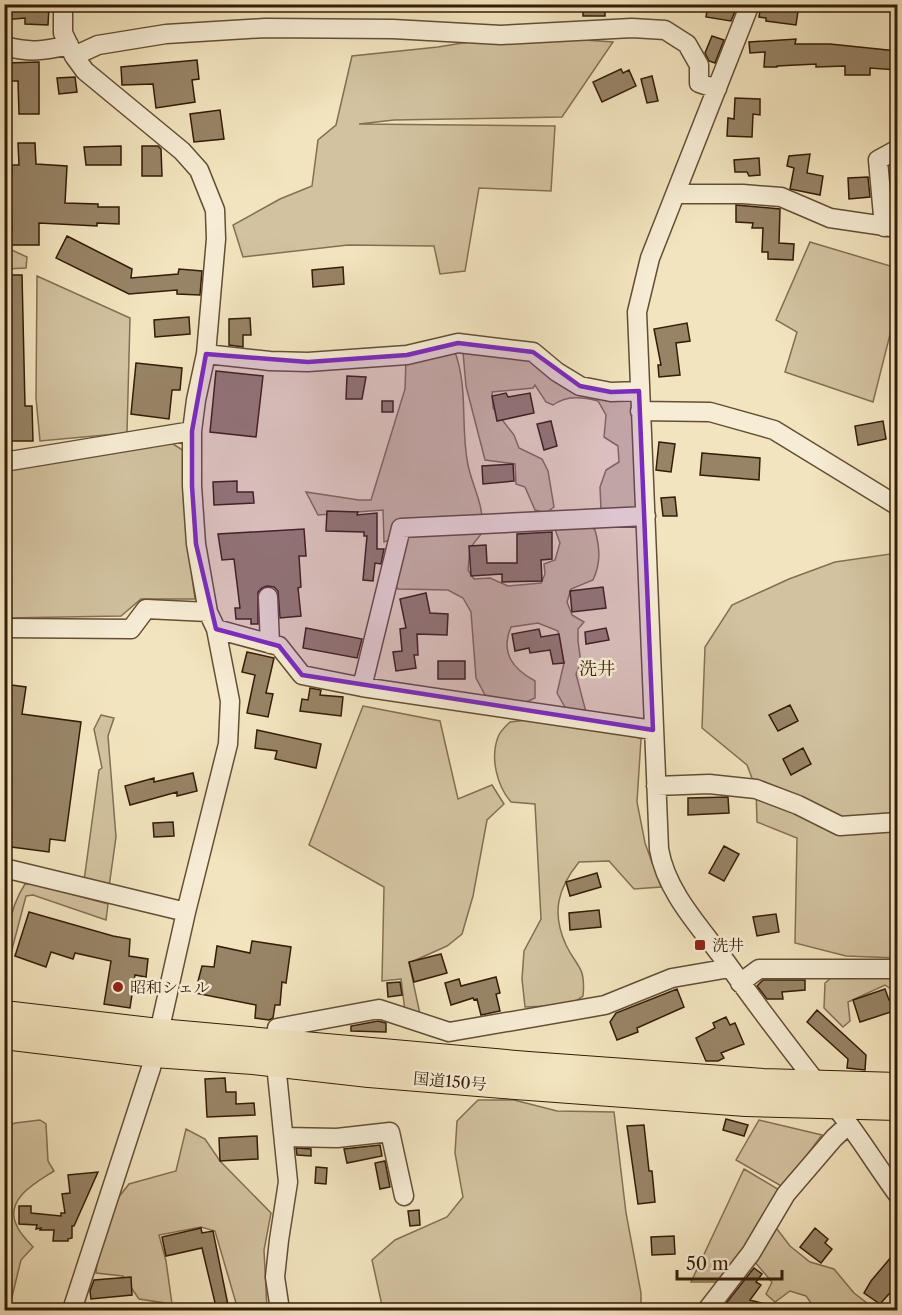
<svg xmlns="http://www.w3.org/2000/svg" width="902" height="1315" viewBox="0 0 902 1315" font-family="'Libre Caslon Text','Noto Serif JP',serif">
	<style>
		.green { fill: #d2c29f; stroke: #836f53; stroke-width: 1.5 }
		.building { fill: #978466; stroke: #341c07; stroke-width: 1.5 }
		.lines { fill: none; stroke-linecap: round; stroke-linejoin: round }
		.minor-casing { stroke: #644e35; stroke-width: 21 }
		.highway-casing { stroke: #341c07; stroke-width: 28 }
		.minor { stroke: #f7edd5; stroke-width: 18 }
		.highway { stroke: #f2e4be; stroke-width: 26 }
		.marked { fill: #7b2cbf; fill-opacity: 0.2; stroke: #7b2cbf; stroke-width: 4.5; stroke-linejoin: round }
		.poi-dot { fill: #8f2418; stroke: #f7edd5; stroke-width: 2 }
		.labels { text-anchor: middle; stroke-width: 5; stroke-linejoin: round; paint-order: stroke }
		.poi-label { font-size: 16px; fill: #341c07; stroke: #f7edd5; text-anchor: start }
		.street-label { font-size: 16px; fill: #341c07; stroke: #f7edd5 }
		.neighbourhood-label { font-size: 18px; fill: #341c07; stroke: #f7edd5 }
	</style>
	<rect width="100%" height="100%" fill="#f2e4be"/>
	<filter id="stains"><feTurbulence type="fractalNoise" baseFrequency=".00333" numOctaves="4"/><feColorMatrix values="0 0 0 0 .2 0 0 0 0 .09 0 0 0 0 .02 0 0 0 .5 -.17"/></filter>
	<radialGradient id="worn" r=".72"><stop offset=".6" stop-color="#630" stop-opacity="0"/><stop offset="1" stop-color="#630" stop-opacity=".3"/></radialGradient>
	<!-- green -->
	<path class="green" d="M512 35 613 42 562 117 394 120 359 124 555 126 551 191 479 188 465 271 440 274 434 246 348 245 243 257 233 225 280 199 312 186 318 140 336 125 352 56 438 47Z
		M810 242 897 268V307L873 402 785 372 797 332 776 320Z
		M5 247 27 257 26 268 5 269Z
		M37 276 130 318 127 433 40 441 36 398Z
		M454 349C469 389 460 425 468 465 472 485 483 503 482 524L479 526 482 533 470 548 468 570 474 579 490 578 508 586 541 583 545 574 544 564 555 560 560 543 555 529 586 524 595 530C600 548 601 563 593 580L571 589 567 602 572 615 584 622 578 629V641L581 663 576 674 586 712 566 709 557 693 564 663 558 631 538 623 511 627C500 653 513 669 535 681V698L524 703 485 695 476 678 471 612 463 598 448 590 398 589 393 582 395 538 384 542 383 510 318 515 306 492 359 500H371L405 389 406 358Z
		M522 350 580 386 639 393 648 514 601 510 600 487 606 470 619 462 618 446 604 437 606 415 598 401C583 397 567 395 553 405L546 402 535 385 533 388 492 392 493 408 514 435 519 448 542 459 548 471 554 507 546 513 535 510 525 487 516 484 515 464 485 460 466 386 463 352Z
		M170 442 184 451 187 540 195 599H141L121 616 5 618 4 466Z
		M897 553V958L846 956 795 943 797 838 757 822 756 789 747 765 702 728 705 647 732 605 789 579 835 562Z
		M363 706 440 721 458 799 492 785 504 804 487 820 473 896 462 934 447 946 409 963 420 1014 405 1011 401 979 382 981 384 887 309 845Z
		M101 715 114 718 108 736 116 837 109 887 84 881 99 770 102 768 94 729Z
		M544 718 632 734 641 739 637 802 645 843 661 887 634 889 609 861 579 862C558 888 551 912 566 945 577 968 586 966 583 996L570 1005 525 1007 522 979 524 951 541 919 535 804 511 802C497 786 490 758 498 737 500 731 506 726 510 722Z
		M25 884H34L108 904 106 920 33 895 26 896 5 976C5 944 7 912 25 884Z
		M897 974V991L895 992 885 985 848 1002 850 1021 843 1027 824 1008 825 983 831 978Z
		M478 1100H514L557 1111 614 1112 626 1213 641 1293V1310H383L372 1260 395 1240 447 1217 463 1197 455 1153 457 1121Z
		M40 1120 46 1124 48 1161 54 1171C37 1182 5 1198 16 1224 19 1233 27 1240 33 1247L21 1260 11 1301 5 1307V1127L15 1123Z
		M759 1120 822 1135 783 1187 736 1160Z
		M186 1129 205 1139 220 1161 271 1213 264 1250 267 1310H233L236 1303 215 1231 201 1227 159 1235 166 1261 172 1304 139 1299 123 1276 96 1273 100 1233 107 1212 129 1184 176 1171Z
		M744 1169 786 1194 719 1282H691Z
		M777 1229 790 1246 810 1262 834 1269 854 1293 876 1310H816L806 1296 790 1291 775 1302 766 1294 772 1282 753 1260 767 1232Z"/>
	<!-- building -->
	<path class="building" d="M4 4 49 7 48 25 25 24V18L4 20Z
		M583 4H605V16H583Z
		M708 4H738L731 21 706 17Z
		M761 5 798 11 796 25 766 21V18L759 17Z
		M712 36 724 40 715 63 709 61 705 53Z
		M796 39 795 44H830L897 51V70L870 68V75H845V66L816 67V64L777 66V67H764L765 52 750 53 749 42Z
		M197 60 199 79 192 80 195 102 156 108 153 84 122 85 121 67Z
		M39 62V114H19L18 81H8L7 63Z
		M621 69 623 73 629 70 636 86 602 102 593 82Z
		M652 76 658 101 647 103 641 79Z
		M75 77 77 92 59 94 57 78Z
		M735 98 760 99V115L753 114 752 137 727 136 728 118 734 119Z
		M220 110 224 139 194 142 190 114Z
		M18 143H35L36 164 67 166 65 203 98 204V207H119V224L97 223V226L39 223V245H9V230H12L11 207 8 206V184H11L12 165H19Z
		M121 146V165H86L84 147Z
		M142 146H158L161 149 162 176H142Z
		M810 154 807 173 823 176 820 195 790 189 794 168 787 166 789 156Z
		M759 158 760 175 749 176 747 172H735L734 160Z
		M868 177 870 197 849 199 848 178Z
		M736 205 780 209 779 243 794 244 793 260 768 259V252H762L763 228H752L753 223 736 222Z
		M67 236 132 269 131 278 178 274 179 269 202 271 200 295 177 294V290L129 294 56 258Z
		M343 267 344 284 313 287 312 270Z
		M4 275H22L25 406H32L33 441H4Z
		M189 317 190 334 155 337 154 320Z
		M250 318 251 335H243V347L229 345V319Z
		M687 323 690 341 676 343 680 375 659 377 658 365H661L654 329Z
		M136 363 182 368 180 390H172L169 419 131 414Z
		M216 371 263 376 256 437 210 432Z
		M347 376 366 377 362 399H346Z
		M506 393 508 397 530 393 534 413 497 421 492 396Z
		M382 401H393V412H382Z
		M551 421 557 446 544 450 537 424Z
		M883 421 886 439 858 445 855 426Z
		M659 442 675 444 671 472 656 470Z
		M702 453 760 458 759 480 700 475Z
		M513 464 514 481 483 484 482 466Z
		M237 481V492H253L254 503 214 505 213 482Z
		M675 497 677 516H663L661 498Z
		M327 511 358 512 357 515 377 513V549H384L381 564 375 563 373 581 363 580 367 536H364V532L326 531Z
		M304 529 306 556H299L301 587 298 588 301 616 280 618 278 591 274 587 267 586 262 588 258 592V624H251V619H236L235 608H240L234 559 222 560 218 534Z
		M552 532V559L541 560 542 581 502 582V574L471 576 469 546 486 545 487 563H517V534Z
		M603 587 606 608 572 612 570 591Z
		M426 593 430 613 448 614 447 635 417 634 418 655H414L416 668 396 671 393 652 402 651 400 629 406 628 400 599Z
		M306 628 362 639 357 658 303 648Z
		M606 628 609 640 586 644 585 632Z
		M539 629 541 637 559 634 564 663 553 664 550 650 530 653 529 648 515 651 512 634Z
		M247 652 274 658 266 693 273 694 268 717 247 713 255 675 242 672Z
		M438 661H465V679H438Z
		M4 684 26 687 22 714 81 722 65 841 50 839 49 852 4 846Z
		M310 688 321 690 320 695 343 697 341 716 300 711 302 699 308 700Z
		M790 705 798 721 778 731 769 715Z
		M257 730 321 744 316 768 275 759 277 751 255 748Z
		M803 748 811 764 791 775 783 759Z
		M193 773 197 791 177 796V792L130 805 125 786 154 778V782Z
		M728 797 729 813 688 815V798Z
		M173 822 174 836 154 837 153 823Z
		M724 846 739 854 724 881 709 873Z
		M597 873 601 887 570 896 566 882Z
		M599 910 601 927 570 930 569 913Z
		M29 912 113 936 130 939 129 956 148 959 146 977 135 975 130 1008 104 1004 111 961 75 953 73 959 51 952 46 967 15 956Z
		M776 914 779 932 757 936 753 917Z
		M252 941 291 947 286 983 282 982 280 1005H275L273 1018 269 1020 255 1018 256 1005 195 993 202 966 214 967 217 946 250 953Z
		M441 954 447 973 414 982 409 962Z
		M496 977 500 993 496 994 500 1011 481 1015 477 999 474 1000 473 998 451 1005 445 983 459 979 461 986Z
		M763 980H805V990L782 992 783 999H767L757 986Z
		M400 982 402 995 388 997 387 983Z
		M677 989 684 1007 637 1028 638 1032 617 1040 610 1022 616 1013Z
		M885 989 889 1000 897 997V1010L860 1022 853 1000Z
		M817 1010 866 1055 865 1070 847 1068 848 1059 807 1022Z
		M726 1017 730 1025 735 1023 744 1044 721 1053 724 1058 718 1061H706L696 1038 715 1028 713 1023Z
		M378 1021 386 1023V1032L351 1031V1026Z
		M225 1078 226 1092H236V1104L254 1103 255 1115 207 1117 205 1079Z
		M726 1119 748 1125 744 1136 723 1130Z
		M644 1125 649 1171H652L655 1202 638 1204 627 1126Z
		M257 1136 258 1159 220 1161 219 1138Z
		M380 1145 382 1156 347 1163 344 1149Z
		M296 1148 311 1149V1156L297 1155Z
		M385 1161 390 1187 380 1189 375 1163Z
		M316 1167 327 1168 326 1184 315 1183Z
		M98 1172 74 1226H72V1238L68 1239V1241H53L54 1230H40L41 1228 36 1229 37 1225 19 1224V1206H31V1213L61 1216V1213H65L62 1194 70 1193 68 1175Z
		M419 1210 420 1225 410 1226 408 1211Z
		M201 1228 202 1233 213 1231 228 1305 216 1307 202 1248 166 1256 162 1237Z
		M815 1228 828 1239 825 1243 832 1249 821 1263 800 1247Z
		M674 1236 675 1254 652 1255 651 1237Z
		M897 1250V1278L892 1283 896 1286 880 1304 864 1293 871 1281Z
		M754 1268 762 1274 756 1282 761 1285 750 1300 776 1307 775 1311H740L726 1307 727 1302Z
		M131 1277 132 1295 91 1299 90 1291 94 1280Z"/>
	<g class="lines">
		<!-- minor casing -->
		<g class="minor-casing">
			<path id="minor" d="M63 4V33L74 56 85 71 182 151 199 170 215 210 216 239 206 354 196 400 192 431V486L196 544 208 612 216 629 230 701 228 744 186 912 151 1068 72 1310
				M750 4 650 258 637 312 659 849C666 892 701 928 726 962 761 1011 797 1058 834 1105 857 1133 876 1165 898 1195
				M4 46C30 53 43 51 69 45
				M74 56 98 45 166 34 265 28 393 29 501 35 632 28 665 30 687 44 699 65V83L717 89
				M676 194H743L781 197 830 218 898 228
				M884 227 878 160 898 149
				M206 354 270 361 308 362 407 355 458 343 533 352 557 372 580 386 611 392 639 391
				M640 411 710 412 774 430 898 506
				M4 462 192 431
				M268 597 270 644
				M4 628 131 629 146 609 208 612
				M216 629 279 646 302 675 362 687 653 730
				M362 687 401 528 646 516
				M656 786 709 784 756 789 798 805 840 826 898 822
				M4 868 186 912
				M740 983 759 969H898
				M276 1043 277 1028 379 1009 449 1032 605 1005 672 978 730 968
				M276 1064 288 1182 279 1240 275 1277 280 1310
				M284 1137 337 1138 390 1132 404 1196
				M707 1310 751 1253 786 1194 834 1138 848 1125"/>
		</g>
		<!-- highway casing -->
		<g class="highway-casing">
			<path id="highway" d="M4 1014 159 1032 528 1065 763 1082 898 1086
				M4 1036 154 1054 253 1061 369 1074 503 1085 746 1103 898 1107"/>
		</g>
		<!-- minor -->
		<use href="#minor" class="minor"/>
		<!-- highway -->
		<use href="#highway" class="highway"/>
	</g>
	<!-- marked area -->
	<path class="marked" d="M458 343 533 352 580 386 611 392 639 391 653 730 302 675 279 646 216 629 196 544 192 486V431L206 354 308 362 407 355Z"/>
	<!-- markers -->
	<g class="poi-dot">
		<rect x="694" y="939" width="12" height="12" rx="3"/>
		<circle cx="118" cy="987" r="6"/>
	</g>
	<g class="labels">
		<!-- poi labels -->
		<g class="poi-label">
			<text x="712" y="951">洗井</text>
			<text x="130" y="993">昭和シェル</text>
		</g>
		<!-- street labels -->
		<g class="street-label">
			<text transform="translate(450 1081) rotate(5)" y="6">国道150号</text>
		</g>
		<!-- neighbourhood labels -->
		<g class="neighbourhood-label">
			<text x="597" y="675">洗井</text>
		</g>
	</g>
	<!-- margin -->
	<rect width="902" height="1315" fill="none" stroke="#f2e4be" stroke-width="24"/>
	<rect x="6" y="6" width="890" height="1303" fill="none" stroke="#341c07" stroke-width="3"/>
	<rect x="12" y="12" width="878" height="1291" fill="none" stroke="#341c07" stroke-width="1.5"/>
	<!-- scale -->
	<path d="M677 1270v9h105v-9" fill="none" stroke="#341c07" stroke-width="3"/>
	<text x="686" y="1270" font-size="18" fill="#341c07" stroke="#f7edd5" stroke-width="4.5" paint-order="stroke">50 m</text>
	<rect width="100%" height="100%" filter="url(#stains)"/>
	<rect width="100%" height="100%" fill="url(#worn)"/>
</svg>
